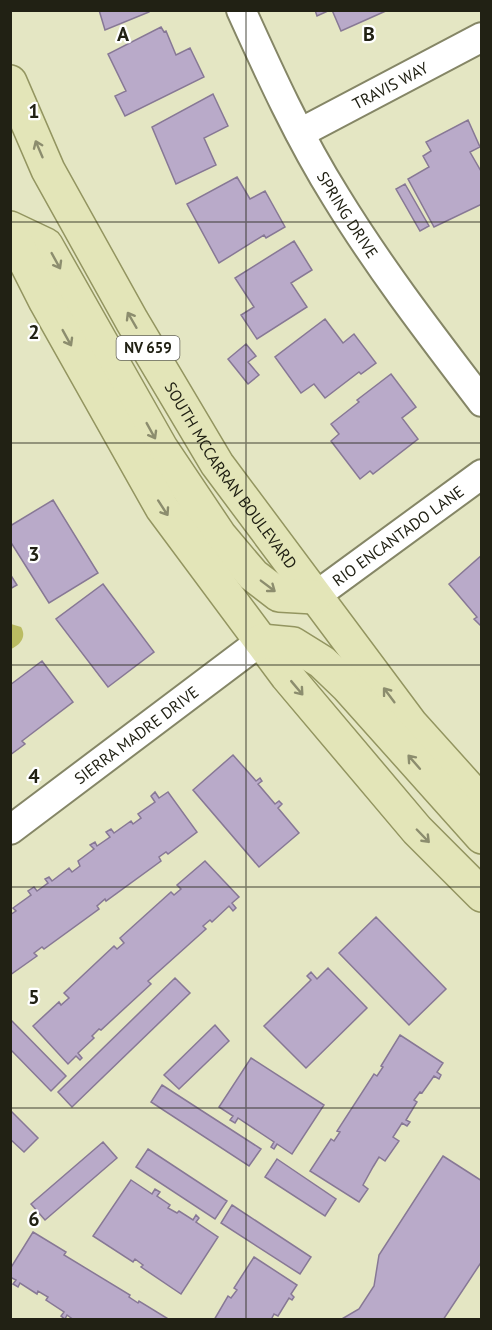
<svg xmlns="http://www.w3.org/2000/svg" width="492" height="1330" viewBox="0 0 492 1330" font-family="'PT Sans',sans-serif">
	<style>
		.water { fill: #babc62 }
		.building { fill: #b9aac9; stroke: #877895; stroke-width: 1.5 }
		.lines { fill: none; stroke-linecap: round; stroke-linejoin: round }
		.minor-casing { stroke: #858666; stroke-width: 32 }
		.primary-casing { stroke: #939560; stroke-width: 36 }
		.minor { stroke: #fff; stroke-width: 28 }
		.primary { stroke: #e3e5b8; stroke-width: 33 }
		.oneway { stroke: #8c8d6e }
		.grid { fill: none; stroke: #212114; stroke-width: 1.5; stroke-opacity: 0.55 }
		.labels { text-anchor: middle; stroke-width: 4.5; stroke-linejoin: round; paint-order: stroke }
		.shield { fill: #fff; stroke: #64645a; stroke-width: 1.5 }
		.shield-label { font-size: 15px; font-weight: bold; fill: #212114 }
		.street-label { font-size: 16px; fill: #212114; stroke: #fff }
		.grid-label { font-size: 20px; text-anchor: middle; font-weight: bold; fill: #212114; stroke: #fff; stroke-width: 4.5; stroke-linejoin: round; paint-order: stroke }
	</style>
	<rect width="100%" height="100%" fill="#e4e6c3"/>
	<!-- water -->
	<path class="water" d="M11 624 21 627C27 637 20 645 11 649Z"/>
	<!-- building -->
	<path class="building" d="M99 10H149V12L105 30Z
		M315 10H330L317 16Z
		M332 10H388L341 31Z
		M161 27 164 32 166 31 176 55 190 48 204 77 125 116 115 96 126 91 108 54Z
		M213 94 228 126 204 138 216 165 176 184 152 127Z
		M468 120 480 147 470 152 482 173V204L434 227 408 179 429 167 423 156 431 151 426 142Z
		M237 177 250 199 265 191 285 227 266 238 264 235 219 263 187 204Z
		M405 184 429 226 420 231 396 189Z
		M294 241 312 270 291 283 307 307 257 339 241 315 254 307 235 278Z
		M325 319 343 343 354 334 376 363 361 374 359 372 325 398 314 384 301 393 275 357Z
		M246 344 256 356 248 362 259 375 248 384 228 359Z
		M391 374 416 407 402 418 418 439 373 474 370 471 360 479 331 441 339 434 331 424 359 402 357 400Z
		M53 500 98 573 49 603 10 541V526Z
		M482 555V627L474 619 477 617 449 584Z
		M10 574 17 585 10 589Z
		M103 584 154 652 108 687 56 619Z
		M42 661 73 702 22 741 25 744 10 755V685Z
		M233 755 256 781 260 778 262 781 258 784 275 804 279 801 282 804 278 808 299 833 259 867 193 790Z
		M155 792 159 798 168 792 197 832 168 854 166 852 159 857 161 861 106 901 105 899 97 906 99 909 44 949 42 947 34 953 37 956 10 975V915L16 911 13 908 31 895 28 891 34 887 37 891 48 883 45 879 49 877 52 881 69 868 72 872 80 866 78 861 94 849 90 845 95 842 97 846 110 837 106 832 111 829 114 833 131 821 133 824 141 818 138 814 155 802 151 796Z
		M205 861 239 897 232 903 236 908 233 911 229 906 212 922 210 920 203 926 206 929 148 981 151 984 101 1030 99 1029 92 1036 94 1038 78 1053 82 1058 80 1060 76 1056 68 1064 33 1026 59 1002 61 1005 69 998 64 993 114 946 117 949 124 943 120 938 171 892 174 895 181 889 177 885Z
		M376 917 446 989 409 1025 339 953Z
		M328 968 367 1008 306 1068 264 1026 311 980 307 976 311 972 317 979Z
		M175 978 190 993 72 1107 58 1092Z
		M10 1019 66 1076 51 1091 10 1049Z
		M215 1025 229 1041 179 1089 164 1075Z
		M400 1035 443 1063 437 1072 441 1075 439 1079 434 1076 422 1093 420 1092 414 1100 417 1102 406 1120 410 1122 407 1126 402 1123 393 1137 399 1141 385 1161 379 1157 373 1167 363 1185 368 1189 359 1202 310 1171 331 1139 334 1141 340 1132 337 1131 374 1074 377 1076 383 1067 381 1066Z
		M251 1058 324 1105 292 1154 277 1144 274 1149 271 1147 274 1142 238 1118 235 1123 230 1120 233 1116 219 1107Z
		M162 1085 261 1149 249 1166 151 1102Z
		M10 1110 38 1138 24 1152 10 1139Z
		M103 1142 117 1158 45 1220 31 1204Z
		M148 1149 227 1201 215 1219 136 1167Z
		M443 1156 482 1181V1261L443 1320H340L359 1309 374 1286 379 1255Z
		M277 1159 336 1199 325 1216 265 1177Z
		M131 1180 152 1194 155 1189 160 1192 157 1196 170 1205 168 1208 177 1213 179 1211 193 1220 196 1215 199 1218 196 1222 218 1237 181 1294 141 1267 143 1265 135 1259 133 1262 93 1236Z
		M232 1205 311 1257 300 1274 221 1223Z
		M33 1232 66 1252 64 1255 130 1295 129 1297 138 1303 139 1301 170 1320H74L67 1315 65 1319 61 1316 64 1312 46 1300 48 1297 38 1291 37 1294 20 1283 18 1287 13 1284 16 1280 10 1277V1269Z
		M254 1257 297 1285 291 1294 294 1297 292 1300 289 1298 278 1316 274 1314 271 1320H214L228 1296 231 1298 237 1290 234 1288Z"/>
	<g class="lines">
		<!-- minor casing -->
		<g class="minor-casing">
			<g id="minor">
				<path id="s1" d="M241 10C270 74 299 138 336 197 380 269 431 335 482 402"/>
				<path id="s2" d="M300 133 482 37"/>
				<path id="s3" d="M314 597 482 474"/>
				<path id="s4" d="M10 830 261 641"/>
			</g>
		</g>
		<!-- primary casing -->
		<g class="primary-casing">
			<g id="primary">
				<path id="s5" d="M10 82 48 170 132 321 217 464 411 724 482 803"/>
				<path d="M10 228 46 245 161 448 220 536 253 575 279 595 314 597"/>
				<path d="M10 231 46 302 162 508 287 676 417 830 482 895"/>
				<path d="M261 641 293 644 322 662 347 686 482 837"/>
			</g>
		</g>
		<!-- minor -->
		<use href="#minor" class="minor"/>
		<!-- primary -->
		<use href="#primary" class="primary"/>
	</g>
	<!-- one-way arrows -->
	<defs><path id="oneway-shaft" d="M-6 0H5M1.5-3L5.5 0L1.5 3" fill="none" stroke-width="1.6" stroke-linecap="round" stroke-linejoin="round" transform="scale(1.5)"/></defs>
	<g class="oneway">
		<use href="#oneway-shaft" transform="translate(39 149) rotate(-113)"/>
		<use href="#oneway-shaft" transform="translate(56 261) rotate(61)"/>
		<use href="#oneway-shaft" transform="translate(132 320) rotate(-120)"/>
		<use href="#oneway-shaft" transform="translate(67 338) rotate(61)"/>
		<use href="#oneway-shaft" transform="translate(151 431) rotate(61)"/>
		<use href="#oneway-shaft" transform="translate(163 508) rotate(57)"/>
		<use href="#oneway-shaft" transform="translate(268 586) rotate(37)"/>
		<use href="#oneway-shaft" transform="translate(297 688) rotate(50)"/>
		<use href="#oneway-shaft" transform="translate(389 695) rotate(-127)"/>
		<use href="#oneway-shaft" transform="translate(414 762) rotate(-131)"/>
		<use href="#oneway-shaft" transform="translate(423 836) rotate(46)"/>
	</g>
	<!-- grid -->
	<path class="grid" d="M246 10V1320M10 222H482M10 443H482M10 665H482M10 887H482M10 1108H482"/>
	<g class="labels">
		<!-- shield labels -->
		<rect class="shield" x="116.5" y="336" width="63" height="24" rx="4.5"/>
		<g class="shield-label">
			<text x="148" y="353">NV 659</text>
		</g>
		<!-- street labels -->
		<g class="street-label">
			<text dy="6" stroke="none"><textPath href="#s2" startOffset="102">TRAVIS WAY</textPath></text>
			<text dy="6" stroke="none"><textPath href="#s1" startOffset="231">SPRING DRIVE</textPath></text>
			<text dy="6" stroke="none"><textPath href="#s5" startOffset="452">SOUTH MCCARRAN BOULEVARD</textPath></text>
			<text dy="6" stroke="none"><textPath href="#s3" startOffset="104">RIO ENCANTADO LANE</textPath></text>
			<text dy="6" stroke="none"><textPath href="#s4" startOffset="158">SIERRA MADRE DRIVE</textPath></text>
		</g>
	</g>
	<g class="grid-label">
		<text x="123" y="41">A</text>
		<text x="369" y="41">B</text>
		<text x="34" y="118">1</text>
		<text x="34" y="339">2</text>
		<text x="34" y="561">3</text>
		<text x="34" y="783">4</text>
		<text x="34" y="1004">5</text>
		<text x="34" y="1226">6</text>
	</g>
	<!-- border -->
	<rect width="492" height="1330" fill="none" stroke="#212114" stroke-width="24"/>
</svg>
